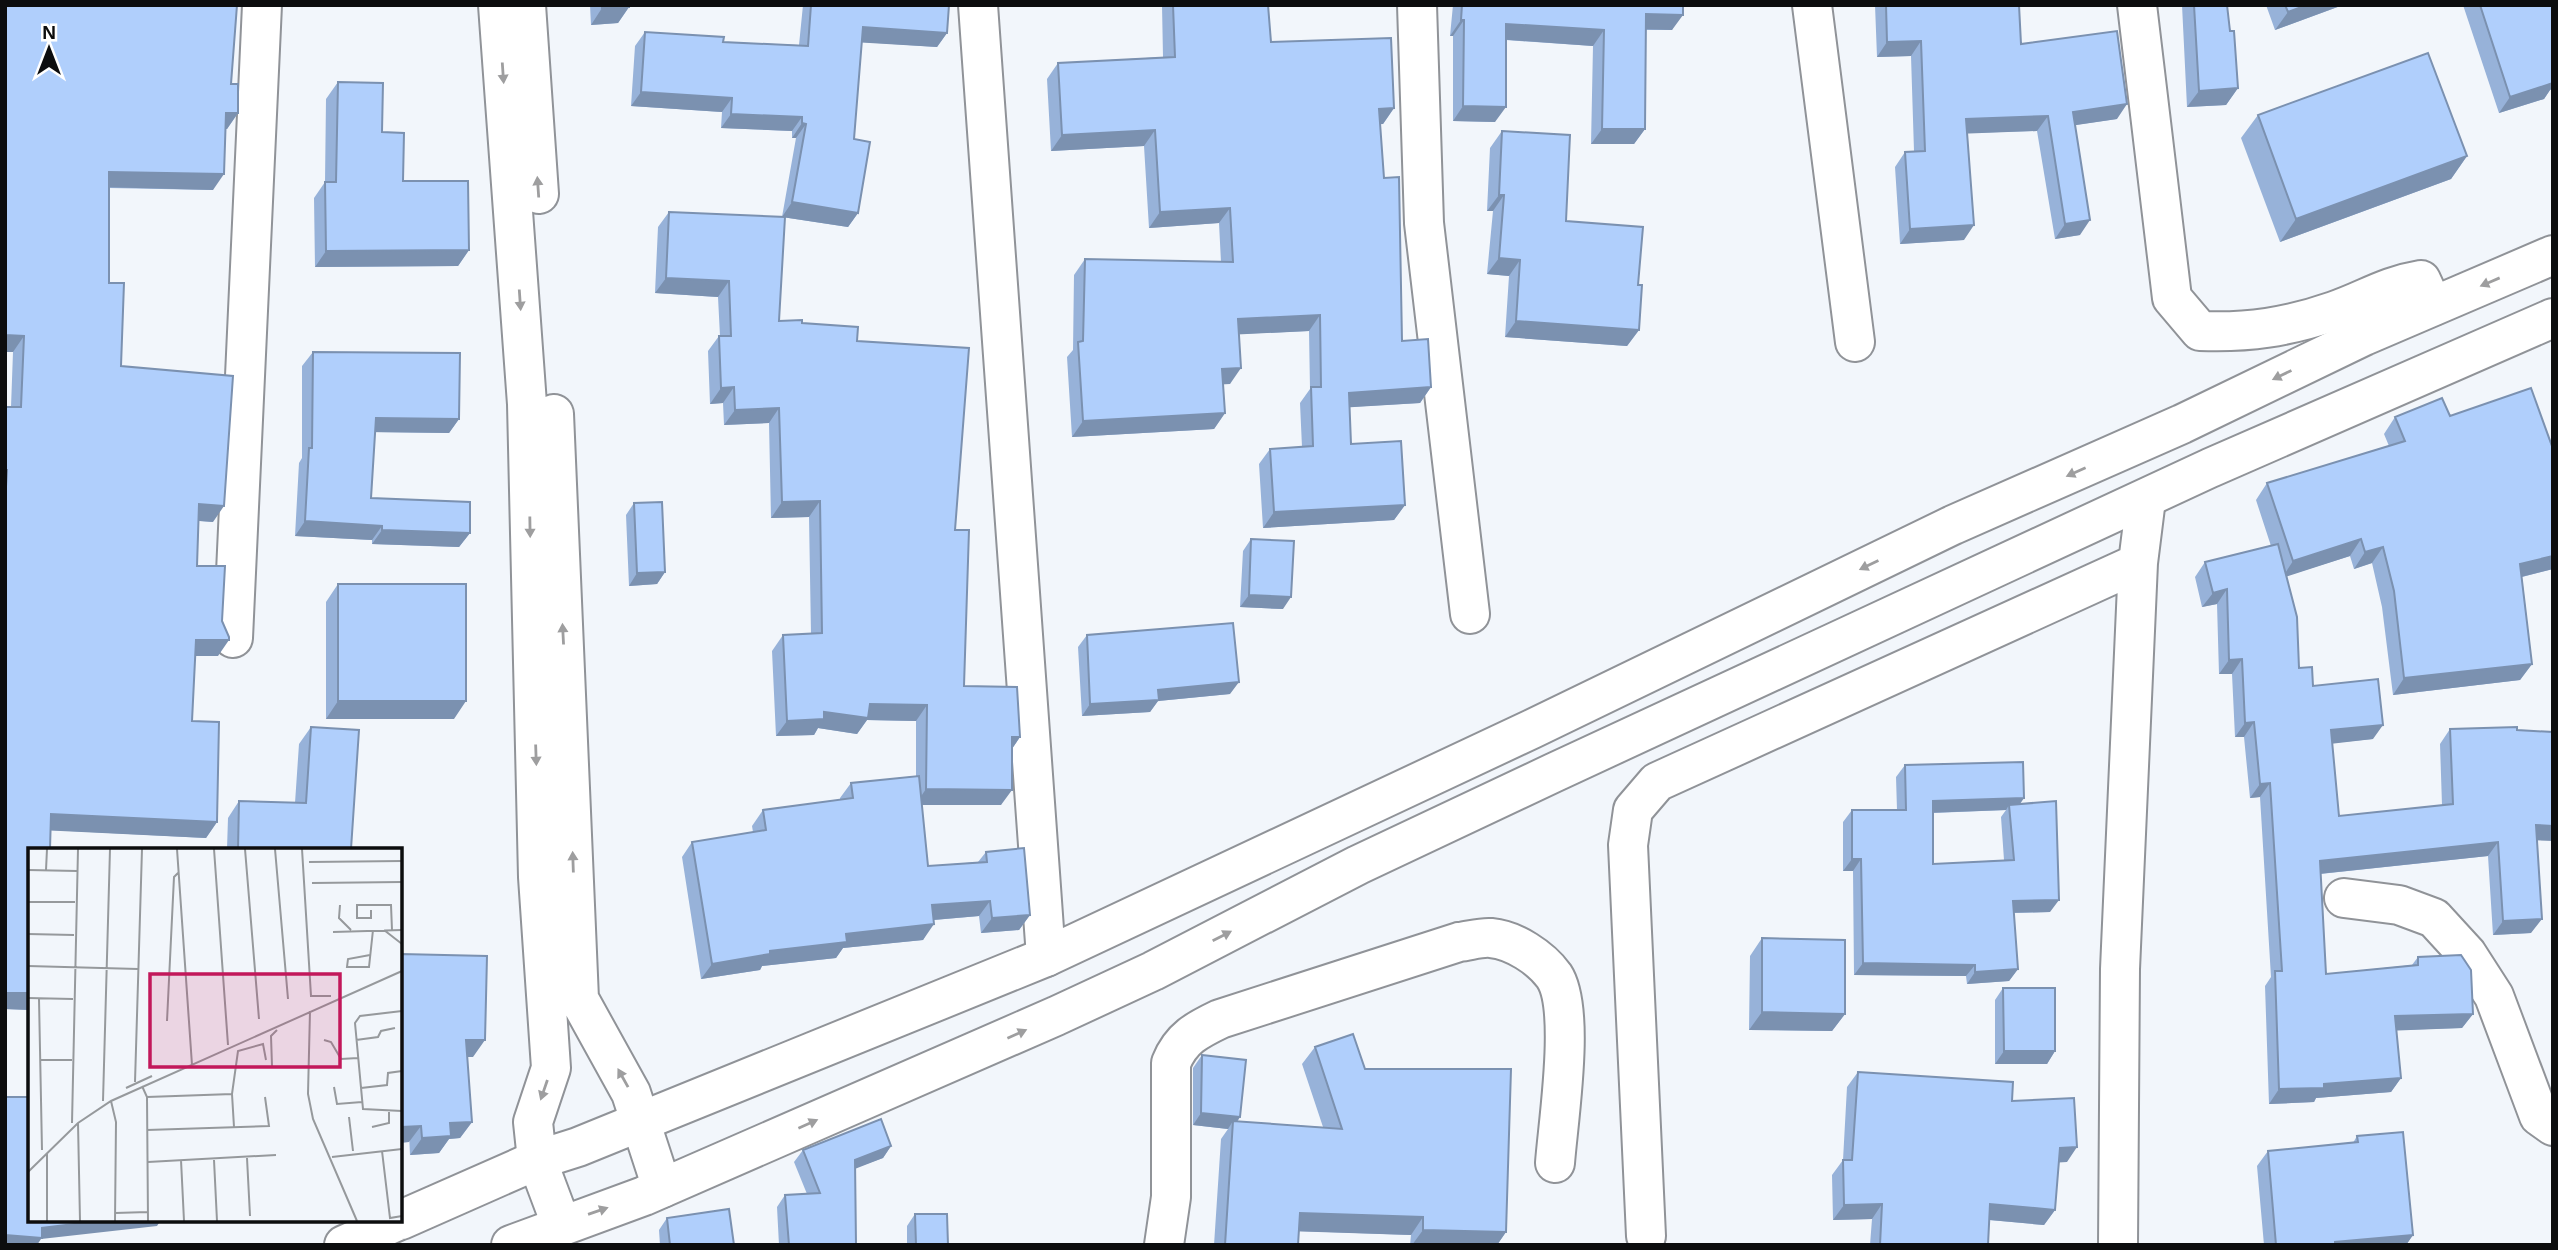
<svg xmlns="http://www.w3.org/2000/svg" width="2558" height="1250" viewBox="0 0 2558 1250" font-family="Arial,sans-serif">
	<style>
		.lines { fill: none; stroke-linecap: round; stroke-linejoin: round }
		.minor-casing { stroke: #909398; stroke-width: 42 }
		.secondary-casing { stroke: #909398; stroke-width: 42 }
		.minor { stroke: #fff; stroke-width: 38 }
		.secondary { stroke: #fff; stroke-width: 38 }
		.wall { fill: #97b2d9; fill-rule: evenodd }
		.shaded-wall { fill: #7b91b0 }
		.building { fill: #b0cffc; stroke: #7b91b0; stroke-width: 2 }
		.oneway { fill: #9e9e9f }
		.inset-road { fill: none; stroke: #96999c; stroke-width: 2 }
		.view { fill: #c2185b; fill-opacity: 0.15; stroke: #c2185b; stroke-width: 3.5 }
		.inset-edge { fill: none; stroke: #0c0d0e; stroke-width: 3.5 }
	</style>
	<rect width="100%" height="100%" fill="#f2f6fb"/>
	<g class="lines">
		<!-- minor casing -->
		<g class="minor-casing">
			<path id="minor" d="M498 5 527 404 538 877 551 1068 533 1122 537 1160 561 1224
				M526 5 539 194
				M978 5 1046 957
				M1417 5 1424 223 1470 614
				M1812 5 1855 342
				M2137 5 2172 298 2200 331C2248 333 2288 327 2334 311 2366 300 2385 286 2421 280L2433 306
				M554 414 579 999 631 1093 662 1188
				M233 638 262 5
				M2344 898 2399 905 2434 918 2467 954 2494 996 2539 1116 2553 1126
				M1646 1236 1628 845 1633 810 1657 782 2138 563
				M1164 1245 1171 1197V1063C1181 1038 1197 1030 1220 1019L1459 942C1469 941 1481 937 1491 938 1514 940 1541 958 1554 976 1576 1009 1558 1122 1555 1163
				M2118 1245 2120 969 2138 563 2146 499"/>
		</g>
		<!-- secondary casing -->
		<g class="secondary-casing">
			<path id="secondary" d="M401 1220 537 1160 578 1147 1046 957 1532 729 1953 525 2182 424 2364 336 2553 255
				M344 1245 400 1220
				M511 1245 644 1196 1056 1016 1153 971 1358 865 1553 773 2210 468 2553 318"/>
		</g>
		<!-- minor -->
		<use href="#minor" class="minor"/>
		<!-- secondary -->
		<use href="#secondary" class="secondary"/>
	</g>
	<!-- wall -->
	<path class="wall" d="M5 5 231 84 238 113 227 129H225L213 190 109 188V283L121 366 213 522 199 521 197 566 218 656H195L192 721 217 822 206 838 50 830 30 1010 5 1009V407H11L13 352H5Z
		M590 5H629V7L618 23 591 25Z
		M803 5H949L947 33 937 47 862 42 854 139 858 213 848 227 782 217 796 138H792V131L721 128 722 112 631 106 635 46 645 32 723 42 799 45Z
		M1162 5H1268L1271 42 1394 108 1383 124H1380L1384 178 1402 341 1431 387 1420 403 1349 407 1351 444 1405 505 1394 520 1263 528 1259 464 1270 449 1302 447 1300 403 1310 389 1309 331 1239 334 1230 384H1223L1225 413 1214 429 1072 437 1067 357 1073 350 1074 275 1085 259 1221 262 1219 223 1149 228 1144 146 1051 151 1047 79 1058 63 1163 57Z
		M1453 5H1683L1672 30H1646L1645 129 1634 144H1591L1593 46 1506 40 1495 122 1453 121V36H1450Z
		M1875 5H2019L2021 44 2117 119 2075 125 2080 235 2055 239 2037 131 1967 133 1964 240 1900 244 1895 167 1905 152 1914 151 1911 56 1877 57Z
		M2182 5H2227L2238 88 2226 105 2187 107Z
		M2266 5H2343L2275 30Z
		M2463 5H2553L2550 90 2544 99 2499 113Z
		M338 82 382 132 403 181 469 250 458 266 315 267 314 198 325 182 326 99Z
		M2258 115 2467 156 2451 179 2280 242 2241 138Z
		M1502 131 1566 221 1638 285 1639 330 1627 346 1505 337 1509 276 1487 274 1493 211H1487L1490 148Z
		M669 212 779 321 802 323 857 341 955 530 964 686 1020 737 1012 749 1001 805H922L928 866 978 862 986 852 1030 915 1019 930 981 933 979 916 934 920 923 940 843 948 836 958 762 966 760 970 701 979 682 857 692 842 753 832 752 826 763 810 840 800V798L851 783 916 776V721L867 720 857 734 818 728 814 735 776 736 772 651 783 635 811 634 809 517 771 518 769 423 724 425 723 403 710 404 708 351 719 336H720L718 297 655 293 658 227Z
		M313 352 459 419 449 433 375 432 371 498 470 533 459 547 372 544V540L295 536 299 463 302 458V366Z
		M2450 416 2553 569 2522 577 2532 664 2520 680 2393 695 2382 607 2372 563 2354 569 2350 556 2286 576 2299 668 2313 686 2373 739 2332 743 2339 816 2442 805 2440 744 2450 729 2537 840 2531 933 2493 935 2488 856 2320 874 2326 974 2412 965 2418 957 2473 1014 2462 1028 2396 1030 2401 1078 2391 1092 2316 1098 2314 1102 2269 1104 2265 986 2271 977 2260 797 2250 798 2244 737H2235L2232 674H2219L2217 604 2202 607 2195 577 2205 562 2271 546 2256 500 2267 483 2389 446 2384 434 2395 417Z
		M634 503 665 572 657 584 629 586 626 515Z
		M1251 539 1283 609 1240 607 1243 551Z
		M338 584 454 719H326V602Z
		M1087 635 1230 694 1158 701 1150 712 1082 716 1078 647Z
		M311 727 351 849H227L228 818 239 801 295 803 299 744Z
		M1905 765 2020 804 2050 912 2014 913 2018 969 2009 981 1967 984 1966 976 1854 975 1853 871H1843V822L1852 810H1897L1896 777ZM2006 810 2001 817 2004 860 1933 864V813Z
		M1762 938 1845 1014 1832 1031 1749 1030 1750 956Z
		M401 954 473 1057H467L472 1122 460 1138 449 1139 439 1153 410 1155Z
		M2003 988 2055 1051 2047 1064H1995V1000Z
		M1315 1047 1365 1069 1506 1232 1497 1245H1410L1411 1235 1299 1231 1298 1245H1214L1221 1139 1228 1129 1193 1125V1068L1202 1055 1240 1117 1237 1122 1323 1127 1302 1064Z
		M1858 1072 2012 1101 2067 1162H2059L2055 1210 2044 1225 1989 1220 1988 1245H1870L1872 1219 1833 1220 1832 1175 1843 1160 1847 1087Z
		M2357 1136 2413 1235 2406 1245H2264L2257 1166 2268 1151 2353 1143Z
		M891 1146 883 1158 855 1168 856 1245H779L777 1207 785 1195 807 1194 794 1162 803 1150Z
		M915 1214 948 1245H907V1226Z
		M667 1218 734 1245H660L659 1230Z"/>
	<!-- shaded-wall -->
	<path class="shaded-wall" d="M2307 5H2343L2275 30 2288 12Z
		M629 7 618 23 591 25 602 8Z
		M1646 14 1683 15 1672 30 1636 29Z
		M1461 20H1464L1453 36H1450Z
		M1506 24 1604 30 1593 46 1496 39Z
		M863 27 947 33 937 47 853 42Z
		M1921 41 1911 56 1877 57 1887 42Z
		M2553 76V89L2550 90 2544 99 2499 113 2510 97Z
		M2238 88 2226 105 2187 107 2199 91Z
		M641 92 732 98 722 112 631 106Z
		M2127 104 2117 119 2063 127 2073 112Z
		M1463 106 1506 107 1495 122 1453 121Z
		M1394 108 1383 124 1368 125 1379 109Z
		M226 113H238L227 129H215Z
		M731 114 802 117 792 131 721 128Z
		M2048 116 2037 131 1956 134 1966 119Z
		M802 123 806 124 796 138H792Z
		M1602 129H1645L1634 144H1591Z
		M1155 130 1144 146 1051 151 1062 135Z
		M2467 156 2451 179 2280 242 2296 219Z
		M109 172 224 174 213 190 98 187Z
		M1499 195H1504L1493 211H1487Z
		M792 202 858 213 848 227 782 217Z
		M1230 208 1219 223 1149 228 1160 212Z
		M2090 220 2080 235 2055 239 2065 224Z
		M1974 225 1964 240 1900 244 1910 229Z
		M469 250 458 266 315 267 326 251Z
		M1499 258 1520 260 1509 276 1487 274Z
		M666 278 729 281 718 297 655 293Z
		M1320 315 1309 331 1227 335 1238 319Z
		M1516 321 1639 330 1627 346 1505 337Z
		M5 335 24 336 13 352H5Z
		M1241 368 1230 384 1211 385 1222 369Z
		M734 387 723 403 710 404 721 388Z
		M1431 387 1420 403 1338 408 1349 393Z
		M779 408 769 423 724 425 735 410Z
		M1225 413 1214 429 1072 437 1083 421Z
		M376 418 459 419 449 433 366 432Z
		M820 501 809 517 771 518 782 502Z
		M199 504 224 506 213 522 188 520Z
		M1405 505 1394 520 1263 528 1274 512Z
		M305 521 382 526 372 540 295 536Z
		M382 530 470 533 459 547 372 544Z
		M2361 539 2350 556 2282 578 2293 561Z
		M2383 547 2372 563 2354 569 2365 552Z
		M2553 556V569L2509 580 2520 564Z
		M665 572 657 584 629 586 637 573Z
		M2227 589 2217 604 2202 607 2213 593Z
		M1249 595 1291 597 1283 609 1240 607Z
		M196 640H229L218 656H185Z
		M2242 659 2232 674H2219L2229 660Z
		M2532 664 2520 680 2393 695 2404 678Z
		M1239 682 1230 694 1158 701 1150 712 1082 716 1090 704 1158 690Z
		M338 701H466L454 719H326Z
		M870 704 927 705 916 721 867 720 857 734 818 728 814 735 776 736 787 721 824 712Z
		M2254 722 2244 737H2235L2245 723Z
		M2383 725 2373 739 2321 745 2331 730Z
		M1012 737H1020L1009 753Z
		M2270 783 2260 797 2250 798 2260 784Z
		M926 789 1012 790 1001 805H915Z
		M2024 798 2016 810 2009 805 2006 810 1925 813 1933 801Z
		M51 814 217 822 206 838 40 830Z
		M2536 825 2553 826V841L2526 840Z
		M2498 842 2488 856 2309 875 2320 861Z
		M1852 859H1861L1853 871H1843Z
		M2059 900 2050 912 2004 913 2013 901Z
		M990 901 979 916 921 921 932 905Z
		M1030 915 1019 930 981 933 992 918Z
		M2542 919 2531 933 2493 935 2503 921Z
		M934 924 923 940 843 948 836 958 762 966 760 970 701 979 712 964 846 934Z
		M1863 963 1975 965 1966 976 1854 975Z
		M2018 969 2009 981 1967 984 1975 972Z
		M6 993H30V1010L5 1009V994Z
		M1762 1012 1845 1014 1832 1031 1749 1030Z
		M2473 1014 2462 1028 2385 1031 2395 1016Z
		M466 1040H485L473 1057H454Z
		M2004 1051H2055L2047 1064H1995Z
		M2401 1078 2391 1092 2316 1098 2314 1102 2269 1104 2279 1089 2324 1084Z
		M1201 1113 1240 1117 1233 1127V1121L1228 1129 1193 1125Z
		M472 1122 460 1138 449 1139 439 1153 410 1155 422 1138 450 1123Z
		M421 1126 409 1142 401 1143V1127Z
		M891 1146 883 1158 847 1172 855 1160Z
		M2077 1147 2067 1162 2050 1163 2060 1148Z
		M1882 1204 1872 1219 1833 1220 1844 1205Z
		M1990 1204 2055 1210 2044 1225 1979 1219Z
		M1300 1213 1423 1217 1411 1235 1287 1231Z
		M107 1220H161L157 1226 41 1239 37 1245H5V1235L42 1228Z
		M1423 1230 1506 1232 1497 1245H1412Z
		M2413 1235 2406 1245H2333L2335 1242Z"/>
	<!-- building -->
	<path class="building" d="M5 5H237L231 84H238V113H226L224 174 109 172V283H124L121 366 233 376 224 506 199 504 197 566H225L222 621 229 637V640H196L192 721 219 722 217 822 51 814 50 849H30V993H6V983H5V503L7 470H5V407H21L24 336 5 335Z
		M602 5H629V7L602 8Z
		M811 5H949L947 33 863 27 854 139 870 142 858 213 792 202 806 124 802 123V117L731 114 732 98 641 92 645 32 724 37 723 42 808 46Z
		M1173 5H1268L1271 42 1391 38 1394 108 1379 109 1384 178 1399 177 1402 341 1428 339 1431 387 1349 393 1351 444 1401 441 1405 505 1274 512 1270 449 1313 446 1311 387H1321L1320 315 1238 319 1241 368 1222 369 1225 413 1083 421 1078 342 1083 341 1085 259 1233 262 1230 208 1160 212 1155 130 1062 135 1058 63 1175 57Z
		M1462 5H1683V15L1646 14 1645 129H1602L1604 30 1506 24V107L1463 106 1464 20H1461Z
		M1886 5H2019L2021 44 2117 31 2127 104 2073 112 2090 220 2065 224 2048 116 1966 119 1974 225 1910 229 1905 152 1925 151 1921 41 1887 42Z
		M2194 5H2227L2230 31H2234L2238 88 2199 91Z
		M2285 5H2307L2288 12Z
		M2480 5H2553V83L2510 97Z
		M2428 53 2467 156 2296 219 2258 115Z
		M338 82 383 83 382 132 404 133 403 181H468L469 250 326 251 325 182H336Z
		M1502 131 1570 135 1566 221 1643 227 1638 285H1642L1639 330 1516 321 1520 260 1499 258 1504 195H1499Z
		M669 212 785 217 779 321 802 320V323L858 327 857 341 969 348 955 530H969L964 686 1017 687 1020 737H1012V790L926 789 927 705 870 704 868 718 824 712V719L787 721 783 635 822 633 820 501 782 502 779 408 735 410 734 387 721 388 719 336H731L729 281 666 278Z
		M313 352 460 353 459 419 376 418 371 498 470 502V533L382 530V526L305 521 309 448H312Z
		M2531 388 2553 449V556L2520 564 2532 664 2404 678 2394 591 2383 547 2365 552 2361 539 2293 561 2267 483 2405 441 2395 417 2442 398 2450 416Z
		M662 502 665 572 637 573 634 503Z
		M1251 539 1294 541 1291 597 1249 595Z
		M2278 544 2297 617 2299 668 2312 667 2313 686 2378 679 2383 725 2331 730 2339 816 2453 804 2450 729 2517 727V730L2553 732V826L2536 825 2542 919 2503 921 2498 842 2320 861 2326 974 2418 965V957L2461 955 2471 970 2473 1014 2395 1016 2401 1078 2324 1084V1088L2279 1089 2275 971H2282L2270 783 2260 784 2254 722 2245 723 2242 659 2229 660 2227 589 2213 593 2205 562Z
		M338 584H466V701H338Z
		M1233 623 1239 682 1158 690 1159 700 1090 704 1087 635Z
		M311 727 359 730 351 849H238L239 801 306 803Z
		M2023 762 2024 798 1933 801V864L2014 860 2009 805 2056 801 2059 900 2013 901 2018 969 1975 972V965L1863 963 1861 859H1852V810H1906L1905 765Z
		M919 776 928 866 987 862 986 852 1024 848 1030 915 992 918 990 901 932 905 934 924 846 934 847 942 770 951V954L712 964 692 842 766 830 763 810 853 798 851 783Z
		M1762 938 1845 940V1014L1762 1012Z
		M401 954 487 956 485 1040H466L472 1122 450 1123 451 1136 422 1138 421 1126 401 1127Z
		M2003 988H2055V1051H2004Z
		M1353 1034 1365 1069H1511L1506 1232 1423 1230V1217L1300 1213 1298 1245H1225L1233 1121 1342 1129 1315 1047Z
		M1202 1055 1246 1060 1240 1117 1201 1113Z
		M1858 1072 2013 1082 2012 1101 2074 1098 2077 1147 2060 1148 2055 1210 1990 1204 1988 1245H1880L1882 1204 1844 1205 1843 1160H1852Z
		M5 1097H30V1220H107L42 1228V1238L5 1235Z
		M881 1119 891 1146 855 1160 856 1245H789L785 1195 820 1193 803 1150Z
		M2403 1132 2413 1235 2335 1242V1245H2276L2268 1151 2358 1142 2357 1136Z
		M729 1209 734 1245H670L667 1218Z
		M915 1214H947L948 1245H916Z"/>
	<!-- one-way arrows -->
	<defs><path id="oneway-solid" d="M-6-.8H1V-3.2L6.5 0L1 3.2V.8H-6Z" transform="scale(1.75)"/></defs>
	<g class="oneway">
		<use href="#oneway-solid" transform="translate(503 73) rotate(86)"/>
		<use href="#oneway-solid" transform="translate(538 187) rotate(-94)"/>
		<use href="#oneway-solid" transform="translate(2490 282) rotate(157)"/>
		<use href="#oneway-solid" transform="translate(520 300) rotate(86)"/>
		<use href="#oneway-solid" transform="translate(2282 375) rotate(154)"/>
		<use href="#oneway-solid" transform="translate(2076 472) rotate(156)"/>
		<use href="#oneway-solid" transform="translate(530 527) rotate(89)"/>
		<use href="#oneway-solid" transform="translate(1869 565) rotate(154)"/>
		<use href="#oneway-solid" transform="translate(563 634) rotate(-93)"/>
		<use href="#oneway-solid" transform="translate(536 755) rotate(88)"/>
		<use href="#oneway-solid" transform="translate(573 862) rotate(-92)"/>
		<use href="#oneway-solid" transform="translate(1222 936) rotate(-27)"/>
		<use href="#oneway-solid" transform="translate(1017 1034) rotate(-24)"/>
		<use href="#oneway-solid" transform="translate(623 1078) rotate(-119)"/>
		<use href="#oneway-solid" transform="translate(544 1090) rotate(109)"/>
		<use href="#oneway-solid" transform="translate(808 1124) rotate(-24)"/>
		<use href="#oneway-solid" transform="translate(598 1211) rotate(-19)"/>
	</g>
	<!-- overview -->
	<g transform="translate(28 848)">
		<rect width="374" height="374" fill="#f2f6fb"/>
		<path class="inset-road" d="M149 1 164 217M186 1 200 197M217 1 231 171M247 1 260 151M274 1 283 148H303M281 14 374 13M0 22 49 23M18 22 19 1M284 35 374 34M0 54H47M312 57 311 70 323 82M343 62V70H329V57H363L364 82M356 82 374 96M305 84 374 82M0 86 46 87M342 107 320 111 319 119H341L345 82M0 118 110 121M0 150 45 151M11 151 14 302M282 163 280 246 285 271 329 373M374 163 332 168 327 175 335 261 374 263M139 173 146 29 150 25M296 192 303 194 313 211 330 210M328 192 350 189 353 183 367 180M12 212H44M244 218 243 188 249 182M107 234 114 1M114 238 119 249 120 373M306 239 309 256 334 254M98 240 124 228M333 240 359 237 360 225 374 223M204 246 206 279M119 249 204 246 210 203 235 196 238 212M75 253 82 1M83 253 88 274 87 373M321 269 325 303M44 275 50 1M50 275 52 373M344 279 361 275V264M119 282 241 278 237 249M354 303 362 370 374 368M19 306V373M304 309 374 301M219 310 222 368M153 312 156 373M186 312 189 373M120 314 248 307M0 324 50 275 83 253 374 123M87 365 120 364"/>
		<path class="view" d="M122 126H312V219H122Z"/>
		<rect width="374" height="374" class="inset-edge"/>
	</g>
	<!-- border -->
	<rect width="2558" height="1250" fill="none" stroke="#0c0d0e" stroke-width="14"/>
	<!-- north arrow -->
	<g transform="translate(49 49)" stroke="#ffffff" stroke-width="5" paint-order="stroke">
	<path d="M0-5L12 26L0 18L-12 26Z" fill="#0c0d0e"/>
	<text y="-10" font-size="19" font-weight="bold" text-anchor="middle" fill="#0c0d0e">N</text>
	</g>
</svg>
